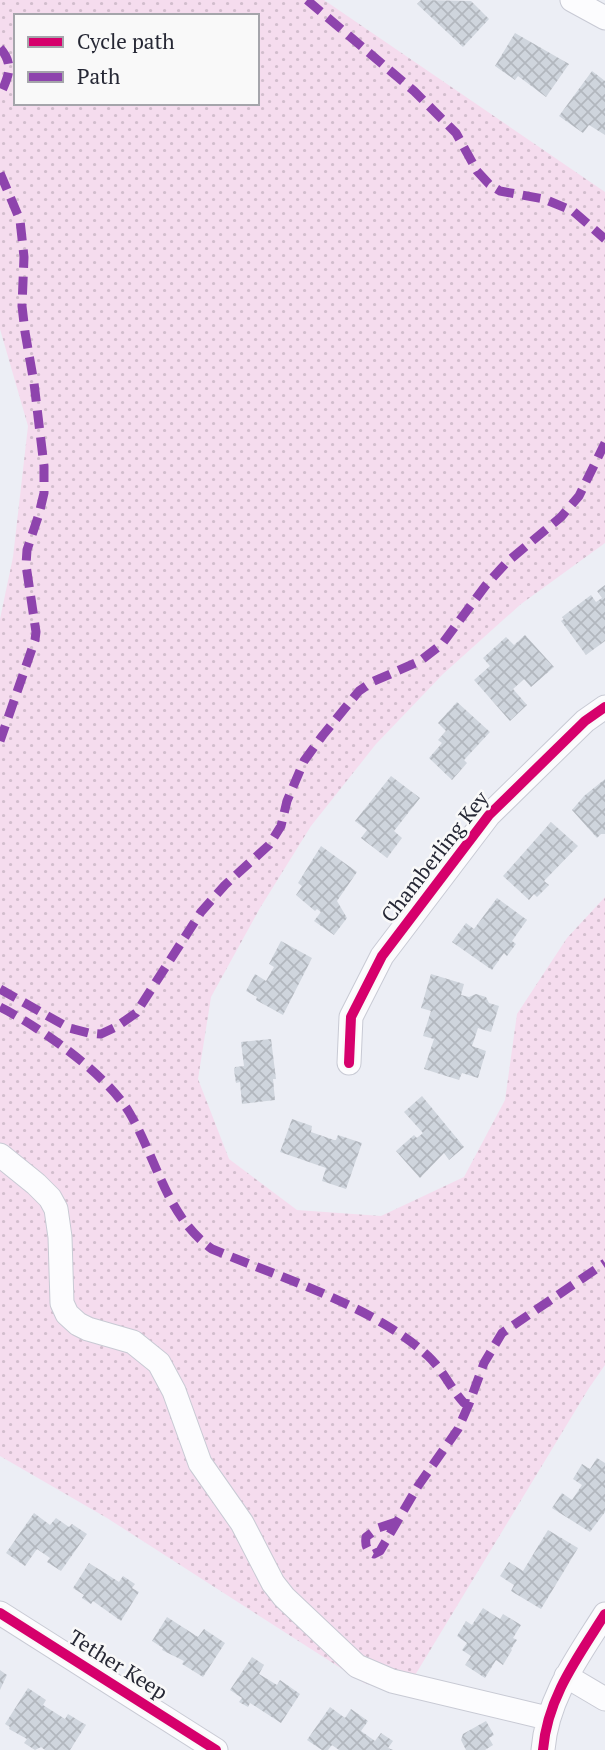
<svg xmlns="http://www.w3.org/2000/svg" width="605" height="1750" viewBox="0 0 605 1750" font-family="'PT Serif',serif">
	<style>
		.grass { fill: url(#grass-dots); fill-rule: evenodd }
		.building { fill: url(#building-cross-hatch) }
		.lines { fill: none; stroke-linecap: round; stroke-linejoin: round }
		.minor-casing { stroke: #c8cad4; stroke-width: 25 }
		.minor { stroke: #fcfcfe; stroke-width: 23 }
		.quiet { stroke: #8e44ad; stroke-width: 9; stroke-dasharray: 18 9; stroke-linecap: butt }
		.cycleway-casing { stroke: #f9f9f9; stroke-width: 15 }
		.cycleway { stroke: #d6006c; stroke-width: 10 }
		.labels { text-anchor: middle; stroke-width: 5; stroke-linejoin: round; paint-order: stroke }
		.street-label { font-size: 21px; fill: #262835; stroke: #f9f9f9 }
	</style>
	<defs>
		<pattern id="grass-dots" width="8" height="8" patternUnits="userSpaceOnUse" patternTransform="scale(1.75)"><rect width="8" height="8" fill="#f5dcee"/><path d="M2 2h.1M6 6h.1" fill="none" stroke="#d2bdcd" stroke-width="1.8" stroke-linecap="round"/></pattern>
		<pattern id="building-cross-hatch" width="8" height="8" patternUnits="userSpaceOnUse" patternTransform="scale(1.75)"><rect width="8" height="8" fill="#cfd5dd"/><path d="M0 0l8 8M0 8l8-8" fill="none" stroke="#b2b7be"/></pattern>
	</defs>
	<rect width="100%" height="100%" fill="#eceef5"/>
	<!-- grass -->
	<path class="grass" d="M0 0H324L605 192V543L521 604 443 674 376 744 311 826 260 908 211 997 198 1079 229 1159 297 1210 381 1216 464 1177 505 1100 517 1014 567 938 605 897V1365L589 1388 403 1695 364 1683 107 1518 0 1456V619L13 557 28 426 0 329ZM16 16H257V103H16Z"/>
	<!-- building -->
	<path class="building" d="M421 0 471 1 489 19 463 47 417 4Z
		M515 33 569 64 546 97 518 76 515 80 495 66Z
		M592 71 605 81V135L589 125 583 133 559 116Z
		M605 585V641L586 655 561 621 564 619 562 617 591 595 596 602 602 598 597 591Z
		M525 635 554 667 531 687 524 679 513 689 527 705 510 721 474 680 490 666 483 658 506 637 514 645Z
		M457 702 490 732 464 760 467 763 452 780 429 758 442 743 438 740 446 731 438 723Z
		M391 776 420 798 394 831 402 838 387 858 361 838 367 830 355 821Z
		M605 779V834H601L597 838 572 810 584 796Z
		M551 822 578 846 544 881 549 885 537 897 534 894 529 900 503 876Z
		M321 846 357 872 337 901 347 918 334 935 314 921 321 912 317 909 315 911 296 895 302 886 298 883Z
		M497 898 527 920 512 941 516 944 507 956 504 953 492 970 452 942 466 923 474 929Z
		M281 941 312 958 283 1015 256 1000 257 997 246 991 255 974 266 981 274 967 269 964Z
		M431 974 464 984 461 995 469 997 476 994 486 997 489 1003 499 1006 491 1032 478 1028 472 1046 486 1051 478 1078 462 1073 459 1080 424 1069 434 1039 423 1036 431 1011 421 1008Z
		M271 1039 276 1079H273L275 1100 242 1104 240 1082 236 1083 234 1070 235 1067 244 1066 241 1042Z
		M422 1096 464 1147 449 1160 444 1153 420 1178 396 1151 414 1135 417 1138 423 1133 404 1112Z
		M292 1119 312 1126 311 1132 334 1140H336L338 1135 362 1143 346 1189 322 1181 326 1168 280 1152Z
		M597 1458 605 1463V1512L590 1532 552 1508 562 1493 572 1500 582 1485 573 1479 582 1464 590 1469Z
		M34 1513 50 1525 56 1518 69 1527 72 1524 87 1534 61 1571 47 1562 50 1558 37 1549 25 1566 6 1553Z
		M548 1530 578 1548 541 1609 511 1591 514 1585 500 1576 509 1562 523 1571Z
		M89 1563 119 1582 123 1576 135 1584 132 1588 139 1592 121 1621 93 1601 91 1604 82 1598 84 1595 73 1588Z
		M483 1608 500 1619 503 1614 521 1625 513 1638 517 1640 511 1649 512 1650 503 1665 496 1660 485 1678 465 1665 471 1656 462 1650 467 1643 457 1636 466 1621 472 1625Z
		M167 1617 198 1637 204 1629 225 1643 203 1677 182 1664 184 1661 162 1650 163 1648 152 1641Z
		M252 1657 264 1665 259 1674 277 1685 280 1680 300 1694 281 1723 250 1703 248 1707 239 1702 242 1698 230 1690Z
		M0 1670 7 1675 0 1690Z
		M28 1688 46 1700 43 1705 65 1719 68 1714 86 1725 70 1750H45L41 1747 35 1750 24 1743 27 1739 9 1729 10 1727 5 1724Z
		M330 1707 345 1718 351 1709 368 1721 361 1731 375 1741 381 1733 393 1741 388 1748 393 1750H339L332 1745 328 1750H322L307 1740Z
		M486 1721 494 1735 489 1738 493 1745 485 1750H466L461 1740 463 1734Z"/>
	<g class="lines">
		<!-- minor casing -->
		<g class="minor-casing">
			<path id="minor" d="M572 0 605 18
				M349 1063 351 1017 382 956 489 815 585 721 605 707
				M0 1155 36 1184 50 1198 56 1209 60 1237 62 1303 67 1314 78 1324 88 1329 133 1342 159 1363 174 1391 200 1463 242 1523 273 1583 284 1597 357 1666 392 1681 547 1718
				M0 1613 216 1750
				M566 1676 605 1699
				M543 1750C547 1698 578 1657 605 1614"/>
		</g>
		<!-- minor -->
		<use href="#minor" class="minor"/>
		<!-- quiet -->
		<path class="quiet" d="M307 0 414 91 456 133 477 171 489 184 500 191 544 199 573 211 605 239
			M0 48C15 65 8 77 0 95
			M0 173 20 220 24 257 22 306 25 332 34 383 44 466V493L39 514 27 550 26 565 36 632 35 640 0 741
			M0 989 69 1028 89 1033 101 1034 116 1027 136 1013 201 912 225 885 269 845 281 826 287 801 304 761 323 735 359 691 372 682 420 661 442 644 486 585 507 562 561 517 579 496 605 443
			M0 1007C40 1027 106 1074 129 1112 157 1159 166 1216 212 1249 279 1277 376 1307 428 1356 443 1370 451 1389 464 1403L469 1404 484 1363 502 1333 605 1263
			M396 1522 378 1528 366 1537C365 1545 366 1550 374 1554L380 1551 418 1486 458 1429 469 1404"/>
		<!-- cycleway casing -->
		<g class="cycleway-casing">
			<path id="cycleway" d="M349 1063 351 1017 382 956 489 815 585 721 605 707
				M0 1613 216 1750
				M543 1750C547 1698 578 1657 605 1614"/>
		</g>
		<!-- cycleway -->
		<use href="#cycleway" class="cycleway"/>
	</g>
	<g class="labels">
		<!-- street labels -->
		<g class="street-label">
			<text transform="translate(435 857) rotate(-52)" y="7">Chamberling Key</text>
			<text transform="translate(118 1665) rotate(32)" y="7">Tether Keep</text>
		</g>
	</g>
	<!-- legend -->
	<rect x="14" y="14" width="245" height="91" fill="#f9f9f9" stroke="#a5a5ab" stroke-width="2"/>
	<rect x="28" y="37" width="35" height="10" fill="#d6006c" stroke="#a5a5ab" stroke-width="2"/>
	<text x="77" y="49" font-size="21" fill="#262835">Cycle path</text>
	<rect x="28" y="72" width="35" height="10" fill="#8e44ad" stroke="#a5a5ab" stroke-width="2"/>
	<text x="77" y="84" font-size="21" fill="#262835">Path</text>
</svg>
